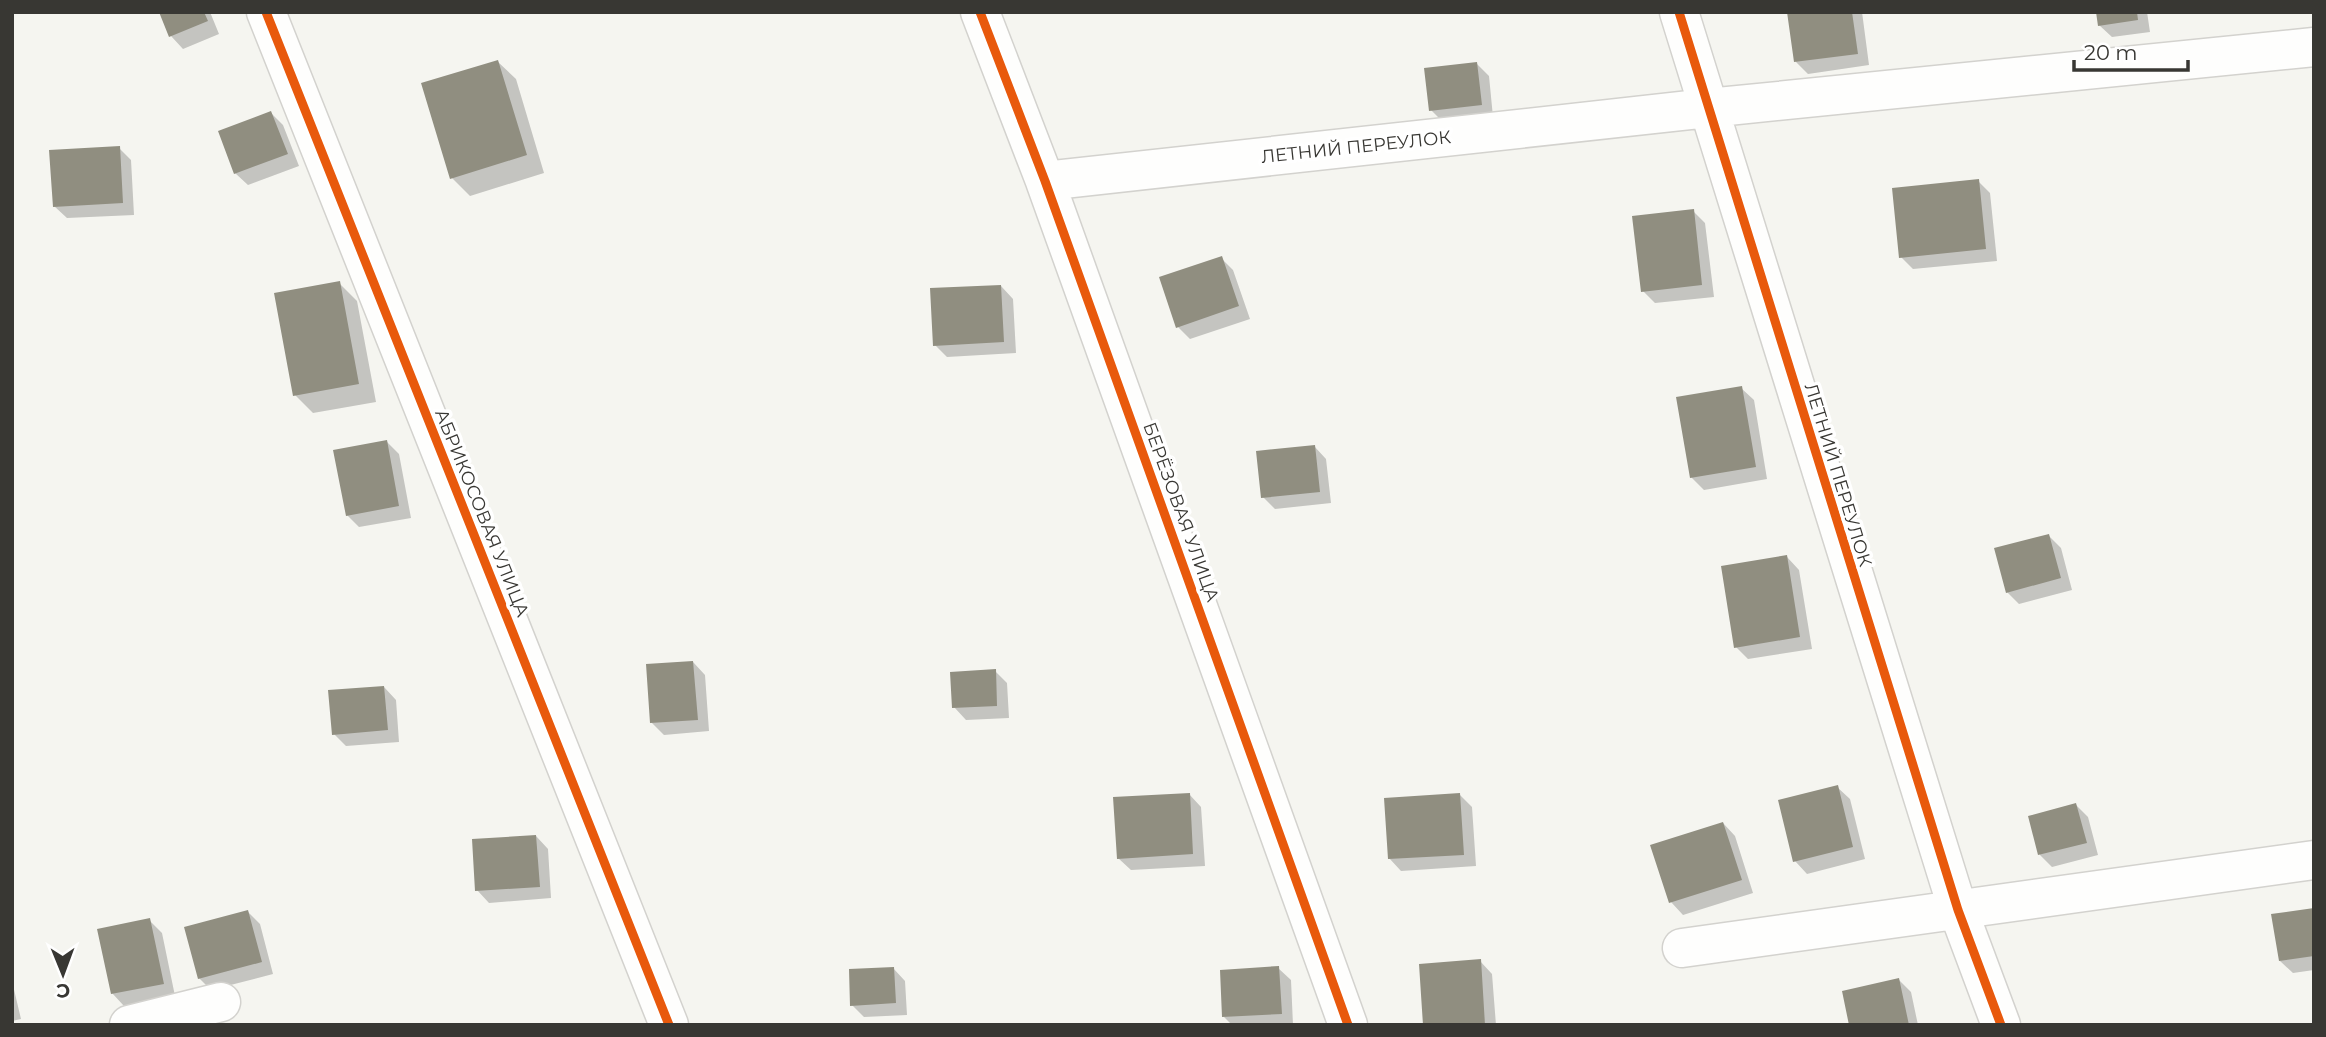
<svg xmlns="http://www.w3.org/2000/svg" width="2326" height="1037" viewBox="0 0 2326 1037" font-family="Montserrat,sans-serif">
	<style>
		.shadow { fill: #0003 }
		.building { fill: #908e80 }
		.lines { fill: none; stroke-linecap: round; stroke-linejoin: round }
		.minor-casing { stroke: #d3d2ce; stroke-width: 41 }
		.minor { stroke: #fefefd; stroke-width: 38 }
		.cycleway-casing { stroke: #fff; stroke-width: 13 }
		.cycleway { stroke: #e8590c; stroke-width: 9 }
		.labels { text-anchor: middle; stroke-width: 7; stroke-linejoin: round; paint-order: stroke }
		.street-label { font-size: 18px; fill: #383733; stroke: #fff }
	</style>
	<rect width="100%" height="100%" fill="#f5f5f0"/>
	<!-- shadow -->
	<path class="shadow" d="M161 12H210L219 34 183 49 171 36Z
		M1789 12H1862L1869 65 1808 74 1796 62Z
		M2098 12H2147L2150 32 2112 37 2099 25Z
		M498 62 516 79 544 173 470 196 452 178Z
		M1477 64 1489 76 1493 117 1443 122 1431 110Z
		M271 113 283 125 299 166 248 185 235 173Z
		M119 148 131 160 134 215 67 218 54 206Z
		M1978 181 1990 193 1997 261 1913 269 1901 257Z
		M1693 211 1705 223 1714 297 1655 303 1643 291Z
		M1221 258 1233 270 1250 319 1190 339 1178 327Z
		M339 283 357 301 376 402 313 413 295 395Z
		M1001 286 1013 299 1016 353 947 357 935 345Z
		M1741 388 1754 400 1767 479 1704 490 1691 477Z
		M387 442 399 454 411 518 359 527 347 515Z
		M1314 446 1326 459 1331 503 1275 509 1263 497Z
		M2049 536 2061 548 2072 590 2019 604 2007 592Z
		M1787 557 1799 570 1812 649 1748 659 1736 647Z
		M693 662 705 675 709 731 664 735 651 722Z
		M995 671 1007 683 1009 718 966 720 954 707Z
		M384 687 396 700 399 742 346 746 334 734Z
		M1837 787 1850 799 1865 859 1807 874 1795 861Z
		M1189 794 1201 807 1205 866 1131 870 1118 858Z
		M1460 795 1472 807 1476 866 1401 871 1389 858Z
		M2076 805 2088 817 2098 855 2052 867 2040 855 2030 817Z
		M1723 823 1735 836 1753 893 1683 915 1671 902Z
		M536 836 548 849 551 898 489 903 477 890Z
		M2314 910V970L2293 973 2280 961Z
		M248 912 260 924 273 974 211 990 199 978Z
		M149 920 162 933 175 996 124 1006 112 993Z
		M1480 961 1492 974 1496 1025H1425Z
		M893 968 905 981 907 1015 864 1017 852 1005Z
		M1278 968 1291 980 1293 1025H1232L1224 1017Z
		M1899 980 1911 992 1918 1025H1851Z
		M12 981 21 1019 12 1021Z"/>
	<!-- building -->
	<path class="building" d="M159 12H204L208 21 169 37Z
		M1787 12H1852L1858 54 1794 62Z
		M2096 12H2137L2138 20 2098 26Z
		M498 60 527 155 450 179 421 83Z
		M1477 62 1482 105 1429 111 1424 68Z
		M271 111 288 154 234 174 218 131Z
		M120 146 123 203 53 207 49 150Z
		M1979 179 1986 249 1899 258 1892 188Z
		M1694 209 1702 285 1641 292 1632 216Z
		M1222 256 1239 306 1176 328 1159 277Z
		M340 281 359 384 293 396 274 293Z
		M1001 285 1004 342 933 346 930 288Z
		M1742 386 1756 467 1690 478 1676 397Z
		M387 440 399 506 346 516 333 450Z
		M1315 445 1320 492 1261 498 1256 451Z
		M2049 534 2061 578 2006 593 1994 548Z
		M1787 555 1800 637 1734 648 1721 566Z
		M693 661 698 720 650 723 646 664Z
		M996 669 997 706 952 708 950 672Z
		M384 686 388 730 332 735 328 690Z
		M1838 785 1853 847 1793 862 1778 800Z
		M1190 793 1193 854 1117 859 1113 797Z
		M1460 793 1464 855 1388 859 1384 798Z
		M2076 803 2087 843 2038 855 2028 816Z
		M1723 822 1742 880 1669 903 1650 845Z
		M536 835 540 887 475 891 472 839Z
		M2314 908V956L2279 961 2271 914Z
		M248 910 262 962 198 979 184 927Z
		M150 918 164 984 111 994 97 929Z
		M1481 959 1485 1025H1423L1419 964Z
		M1279 966 1282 1014 1222 1017 1220 970Z
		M894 967 896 1003 850 1006 849 969Z
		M1899 978 1909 1025H1849L1842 991Z"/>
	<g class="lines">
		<!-- minor casing -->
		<g class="minor-casing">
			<path id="minor" d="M266 12 669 1025
				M980 12 1045 181 1348 1025
				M1679 12 1958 910 2001 1025
				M1045 181 1708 108 2314 47
				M1682 948 2314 860
				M129 1025 221 1002"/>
		</g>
		<!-- minor -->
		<use href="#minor" class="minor"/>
		<!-- cycleway casing -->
		<g class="cycleway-casing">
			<path id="cycleway" d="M266 12 669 1025
				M980 12 1045 181 1348 1025
				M1679 12 1958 910 2001 1025"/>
		</g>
		<!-- cycleway -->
		<use href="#cycleway" class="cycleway"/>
	</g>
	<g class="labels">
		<!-- street labels -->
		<g class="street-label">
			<text transform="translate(1356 147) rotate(-6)" y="6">ЛЕТНИЙ ПЕРЕУЛОК</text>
			<text transform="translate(1838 475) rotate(73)" y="6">ЛЕТНИЙ ПЕРЕУЛОК</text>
			<text transform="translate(1181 512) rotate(70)" y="6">БЕРЁЗОВАЯ УЛИЦА</text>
			<text transform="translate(482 513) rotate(68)" y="6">АБРИКОСОВАЯ УЛИЦА</text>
		</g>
	</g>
	<!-- border -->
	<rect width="2326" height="1037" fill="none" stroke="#383733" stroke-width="28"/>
	<!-- north arrow -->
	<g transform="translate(63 974) rotate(179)" stroke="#ffffff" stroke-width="5" paint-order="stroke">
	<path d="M0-5L12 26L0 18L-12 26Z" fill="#383733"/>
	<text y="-10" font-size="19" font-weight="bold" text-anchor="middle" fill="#383733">С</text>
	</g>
	<!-- scale -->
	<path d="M2074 60v10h114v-10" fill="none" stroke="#383733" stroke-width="3.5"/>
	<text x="2084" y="60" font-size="21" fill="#383733" stroke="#ffffff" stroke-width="5" paint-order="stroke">20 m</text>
</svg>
